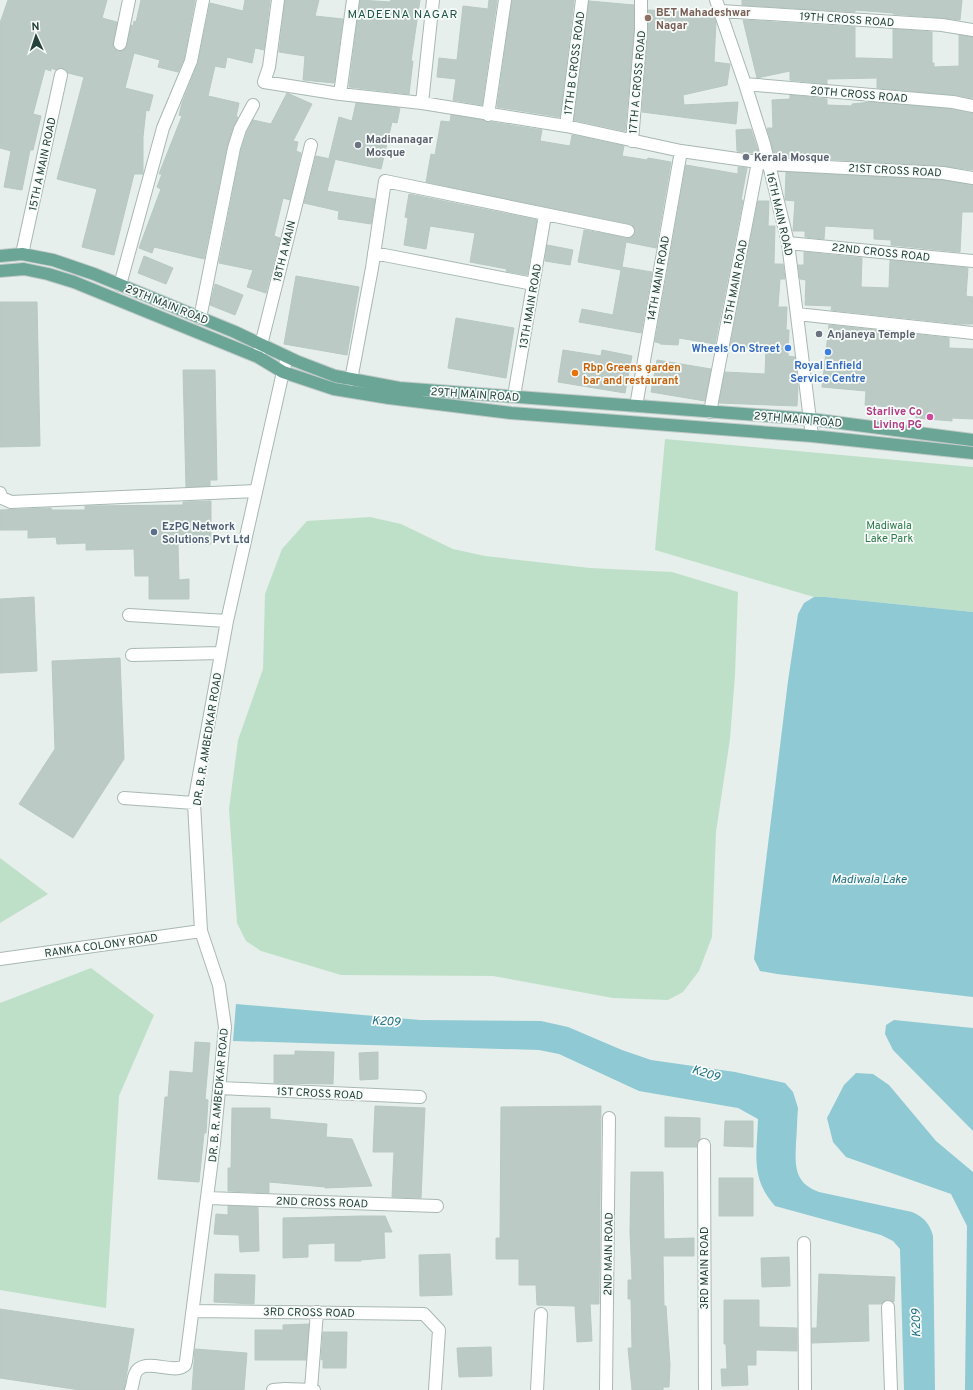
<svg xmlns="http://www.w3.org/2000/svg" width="973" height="1390" viewBox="0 0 973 1390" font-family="Overpass,sans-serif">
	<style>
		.green { fill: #bfe0c8 }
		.water { fill: #8ec9d4 }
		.building { fill: #bbcac4; stroke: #b8c9c2 }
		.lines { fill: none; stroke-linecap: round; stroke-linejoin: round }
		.minor-casing { stroke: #a8b8b2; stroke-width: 14 }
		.major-casing { stroke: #c2cac8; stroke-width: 14 }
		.minor { stroke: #fff; stroke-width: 12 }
		.major { stroke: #6aa596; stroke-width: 12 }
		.education-dot { fill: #8d6e63; stroke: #f7fbf9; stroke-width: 1.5 }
		.worship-dot { fill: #6b7280; stroke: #f7fbf9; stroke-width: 1.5 }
		.shop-dot { fill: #3f7fe0; stroke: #f7fbf9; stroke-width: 1.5 }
		.food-dot { fill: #e8710a; stroke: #f7fbf9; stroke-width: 1.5 }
		.hotel-dot { fill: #d1479c; stroke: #f7fbf9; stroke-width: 1.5 }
		.service-dot { fill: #5c6f8a; stroke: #f7fbf9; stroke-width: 1.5 }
		.labels { text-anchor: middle; stroke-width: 3.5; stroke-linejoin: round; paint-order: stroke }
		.education-label { font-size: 11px; font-weight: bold; fill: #785e54; stroke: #f7fbf9; text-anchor: start }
		.street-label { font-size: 11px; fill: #24423a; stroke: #f7fbf9 }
		.worship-label { font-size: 11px; font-weight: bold; fill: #5b616d; stroke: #f7fbf9; text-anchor: start }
		.shop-label { font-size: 11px; font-weight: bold; fill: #366cbe; stroke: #f7fbf9; text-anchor: end }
		.food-label { font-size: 11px; font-weight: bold; fill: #c56008; stroke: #f7fbf9; text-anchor: start }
		.hotel-label { font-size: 11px; font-weight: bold; fill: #b23c85; stroke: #f7fbf9; text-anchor: end }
		.park-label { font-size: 11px; fill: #2d7a4b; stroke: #f7fbf9 }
		.service-label { font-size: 11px; font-weight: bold; fill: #4e5e75; stroke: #f7fbf9; text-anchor: start }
		.neighbourhood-label { font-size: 12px; letter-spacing: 1px; fill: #1f5548; stroke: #f7fbf9 }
		.water-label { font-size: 12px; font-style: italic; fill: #1c6f80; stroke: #f7fbf9 }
	</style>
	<rect width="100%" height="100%" fill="#e6efeb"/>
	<!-- green -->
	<path class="green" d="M665 439 973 467V612L826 597H814L655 550Z
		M370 517 401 524 453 549 485 556 590 568 672 572 738 592 735 675 730 739 716 832 712 937 699 971 683 992 668 1000 613 998 493 976 341 975 261 951 246 941 237 923 229 809 238 740 263 669 265 594 282 549 307 521Z
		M0 858 48 894 0 923Z
		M91 968 154 1015 119 1096 106 1308 0 1290V1003Z"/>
	<!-- water -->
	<path class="water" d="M814 597H826L973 612V997L777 974 760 971 754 959 788 681 798 614 804 603Z
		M236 1004 420 1020 541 1021 568 1027 622 1050 651 1060 735 1072 785 1083 793 1092 798 1108C797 1119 797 1131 796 1143 795 1166 794 1183 819 1192L912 1212C924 1217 930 1224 933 1236L935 1390H904L900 1249 893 1241 881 1235 775 1206C750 1178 757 1153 758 1119L738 1108 639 1091 559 1054 539 1050 233 1041Z
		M894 1020 973 1028V1131L893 1050 885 1034 886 1025Z
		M856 1073 873 1074 889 1085 936 1141 973 1172V1390H965L967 1226 951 1194 846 1157 833 1142 827 1118 844 1085Z"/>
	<!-- building -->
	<path class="building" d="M8 0H107L102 18 117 22 113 46 115 49 119 51 125 49 127 46 131 25 133 26 134 21 136 22 141 0H195L184 59 178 72 158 67 160 60 134 53 125 88 153 95 149 111 146 110 143 137V174H134L114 255 82 247 97 189 57 179 84 77 68 73 66 69 62 68 56 70 51 68V71L45 69 33 114 41 116 33 150H30L22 190 4 187 11 151 0 148V23Z
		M245 0H270L264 50 255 48 252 63 227 57 225 68 215 66 208 96 239 103 236 117H238L233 127 227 146 204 259 154 247 152 253 139 248 161 189 157 187 162 174H159L182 116 179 115 182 103 198 63 210 3 243 11Z
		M285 0H319L315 16 343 19 334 83 303 80 305 56 279 52Z
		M360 0 390 2 391 0H420L411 61H413L409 94 349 87Z
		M489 0H497L482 105 453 100 456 79 437 77 439 58 457 60 463 6 488 9Z
		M512 0H574L560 117 497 107Z
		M742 0H962L960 20 943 18 893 14V13L855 10V12L742 5Z
		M589 1 634 5V30L625 131 574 120Z
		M648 10 712 12 716 22 714 62 730 64 727 85 683 95 684 105 738 102 736 124 642 112 648 31Z
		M743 20 855 27V58H863L893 59V29L932 32V63H934V67L959 66V35L973 37V98L954 95 877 88V78L827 79V84L790 80V71L757 78Z
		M287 93 312 104 293 141 298 142 296 151 301 153 290 200 283 198 274 236 280 238 266 293 247 287 253 270 219 263 241 150 247 132 253 120 271 124Z
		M790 95 827 99V105L852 106V104L871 102 952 109 973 113V170L943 166 787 157V154L777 155V153L774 154 767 128H773L772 100 790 99Z
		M356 103 400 108 397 123 392 122 381 169 329 158 339 117 352 121Z
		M451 115 483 120 487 122H491L542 130 540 141 570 146 572 135 624 146 622 156 647 160 648 158 671 162 656 248 626 242 622 267 652 272 641 333 579 322 582 309 613 315 621 270 578 262 584 230 630 238 633 236 635 233 633 226 630 224 426 182 431 154 435 155 441 121 450 122Z
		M751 129 759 154 737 151 736 130Z
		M316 156 335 160 327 191 375 199 371 224 338 219 339 211 304 203Z
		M686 165 738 174V167L747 168 741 200H743L715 344 679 338 678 345 660 344V343L655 342Z
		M786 172 942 180 973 185V212H962L960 252 891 245V240L874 239V229L825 226 824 239 805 237V231H793L795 201 785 200Z
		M409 194 537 220 527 275 506 271 507 269 470 262 475 233 430 226 426 249 404 245 408 218 405 217Z
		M758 201H769L768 226H775L774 264H783L785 279H780L778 307H787L786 330H789L788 356 795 357 798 386 797 406 719 403 725 372 765 374 766 349 730 347Z
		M547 245 573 250 570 265 545 261Z
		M804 252 862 258 861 287 889 288 890 260 968 268 966 296 973 297V324H961L831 310 832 306 805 305 806 280 800 279 798 265H804Z
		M144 256 173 268 166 284 138 273Z
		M296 276 359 287 347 355 284 344Z
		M215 284 243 295 235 315 210 305Z
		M0 302H37L40 446 0 447Z
		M456 318 514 328 506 378 448 368Z
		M829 325 949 338V348L973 349V419L952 418V421L916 418 917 409 865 405 866 391 822 387Z
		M563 350 601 356 602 350 632 356 625 393 558 382Z
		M657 360 711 369 705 401 651 392Z
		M183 370H215L217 480H210V486L186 487Z
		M211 501V544H178L179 580 189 579V599H149V576H135L134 549 86 550V543L57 544 56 537 28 538V530H0V510L51 508 52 510H85V506L183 505V502Z
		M34 597 37 671 0 673V599Z
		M120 658 124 759 73 838 19 804 55 749 52 661Z
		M195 1042 210 1043 205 1099 208 1100 206 1133H204L199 1182 158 1179 165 1097H168L170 1071 193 1073Z
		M295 1051 334 1052 333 1084 274 1083V1055H295Z
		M378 1052V1079L360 1080 359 1053Z
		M375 1106 425 1108 421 1198 392 1197 394 1152H373Z
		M601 1106 599 1304H590L592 1341 577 1342 575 1306 537 1305 536 1285H519V1259H496V1238H500L501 1107Z
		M232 1108H270V1119L327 1124 326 1137 352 1139 372 1186 325 1188V1187L269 1182V1193L228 1191V1168H231Z
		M665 1117 700 1118V1139L697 1142V1147H665Z
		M725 1121H753V1147L724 1146Z
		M631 1172H663L664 1239 694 1238V1256H663L664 1306H666L670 1365 669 1387H663V1390H632L628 1348H632L631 1299H628V1280H632L630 1232Z
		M719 1178H753V1216H719Z
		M228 1206 258 1207 259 1251 240 1252 239 1235 214 1234 216 1214 228 1215Z
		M362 1216H385L392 1232H384L385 1258 361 1260V1261H335V1243L308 1244V1257L283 1258V1218Z
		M450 1254 452 1295 420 1296 419 1255Z
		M789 1257 790 1286 762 1287 761 1258Z
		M215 1274 255 1275 254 1304 214 1302Z
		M819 1274 895 1277 894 1302 887 1300 884 1301 881 1304H868L869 1341 812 1343V1328H817Z
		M724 1300H759V1327L797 1328V1351L756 1350V1365H747L748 1385 722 1386 721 1369H727L726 1344H724Z
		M0 1309 134 1329 124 1390H80L0 1378Z
		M309 1324 306 1360H255V1330H283V1325Z
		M323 1332H347L346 1368H323V1359L321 1360Z
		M491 1347 492 1376 459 1377 457 1348Z
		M195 1349 247 1353 244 1390H192Z"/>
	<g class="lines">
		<!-- minor casing -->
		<g class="minor-casing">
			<path id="minor" d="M278 0 269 67 264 82 340 94 422 103 566 126 681 151 758 162
				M716 0 745 84 764 144 788 243 812 436
				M721 11 942 25 973 30
				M120 44 129 0
				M745 84 953 102 973 106
				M340 94 353 0
				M422 103 433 0
				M488 115 505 0
				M566 126 582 0
				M632 141 641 30V0
				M788 243 973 261
				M374 253 533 284
				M22 254 61 75
				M120 285 163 128 191 61 203 0
				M797 314 973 333
				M200 318 234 148 240 129 253 105
				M258 357 311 145
				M351 380 372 268 385 181 628 231
				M514 396 545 215
				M636 406 681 151
				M710 412 758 162 768 164 943 173 973 178
				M0 493 2 498 11 502 256 491
				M129 615 227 621
				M132 655 221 653
				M124 798 194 803
				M0 959 201 931
				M220 1088 420 1097
				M704 1145 705 1390
				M207 1198 437 1206
				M804 1243 805 1390
				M888 1307 891 1390
				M193 1311 424 1314 439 1330 435 1390
				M311 1389 317 1312
				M131 1390C133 1385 133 1379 135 1374 143 1355 174 1376 185 1365L186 1361 214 1143 225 1027 219 985 201 931 194 803 227 621 283 372 287 357
				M273 1390 285 1389 314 1390
				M537 1390 541 1314
				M606 1390 609 1118"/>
		</g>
		<!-- major casing -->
		<g class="major-casing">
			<path id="major" d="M0 256 22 254 53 260 94 274 235 332 296 361 335 376 399 388 810 419 973 440
				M0 271 24 269 48 274 74 282 258 357 283 372 334 389 389 398 511 413 812 436 973 453"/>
		</g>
		<!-- minor -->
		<use href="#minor" class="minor"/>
		<!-- major -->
		<use href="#major" class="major"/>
	</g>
	<!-- markers -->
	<circle class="education-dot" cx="648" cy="18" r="4"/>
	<g class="worship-dot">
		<circle cx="358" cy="145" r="4"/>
		<circle cx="746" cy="157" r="4"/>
		<circle cx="819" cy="334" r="4"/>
	</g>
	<g class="shop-dot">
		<circle cx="788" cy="348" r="4"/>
		<circle cx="828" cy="352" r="4"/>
	</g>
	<circle class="food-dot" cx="575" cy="373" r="4"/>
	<circle class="hotel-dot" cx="930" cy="417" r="4"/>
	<circle class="service-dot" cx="154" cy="532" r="4"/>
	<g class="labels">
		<!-- education labels -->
		<g class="education-label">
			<text x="656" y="16">BET Mahadeshwar<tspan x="656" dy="13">Nagar</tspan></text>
		</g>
		<!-- street labels -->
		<g class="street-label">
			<text transform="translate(847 19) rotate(4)" y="4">19TH CROSS ROAD</text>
			<text transform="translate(574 63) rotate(-83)" y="4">17TH B CROSS ROAD</text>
			<text transform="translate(637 82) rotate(-85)" y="4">17TH A CROSS ROAD</text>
			<text transform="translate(859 94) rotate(5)" y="4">20TH CROSS ROAD</text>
			<text transform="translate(42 164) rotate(-78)" y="4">15TH A MAIN ROAD</text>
			<text transform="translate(895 170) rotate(3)" y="4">21ST CROSS ROAD</text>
			<text transform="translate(780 214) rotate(77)" y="4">16TH MAIN ROAD</text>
			<text transform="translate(284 251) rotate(-76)" y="4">18TH A MAIN</text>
			<text transform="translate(881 252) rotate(6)" y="4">22ND CROSS ROAD</text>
			<text transform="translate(658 278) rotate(-80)" y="4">14TH MAIN ROAD</text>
			<text transform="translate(735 282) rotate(-79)" y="4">15TH MAIN ROAD</text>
			<text transform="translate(167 304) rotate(22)" y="4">29TH MAIN ROAD</text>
			<text transform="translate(530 306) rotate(-80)" y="4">13TH MAIN ROAD</text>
			<text transform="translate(475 394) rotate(4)" y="4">29TH MAIN ROAD</text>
			<text transform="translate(798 419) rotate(5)" y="4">29TH MAIN ROAD</text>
			<text transform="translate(207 739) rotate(-81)" y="4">DR. B. R. AMBEDKAR ROAD</text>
			<text transform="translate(101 945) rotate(-8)" y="4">RANKA COLONY ROAD</text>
			<text transform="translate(320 1093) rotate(3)" y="4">1ST CROSS ROAD</text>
			<text transform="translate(218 1095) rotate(-85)" y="4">DR. B. R. AMBEDKAR ROAD</text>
			<text transform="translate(322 1202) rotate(2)" y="4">2ND CROSS ROAD</text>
			<text transform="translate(608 1254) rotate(-89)" y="4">2ND MAIN ROAD</text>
			<text transform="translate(704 1268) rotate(-90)" y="4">3RD MAIN ROAD</text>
			<text transform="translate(309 1312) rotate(1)" y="4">3RD CROSS ROAD</text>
		</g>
		<!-- worship labels -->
		<g class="worship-label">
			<text x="366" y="143">Madinanagar<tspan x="366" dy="13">Mosque</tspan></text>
			<text x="754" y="161">Kerala Mosque</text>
			<text x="827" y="338">Anjaneya Temple</text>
		</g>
		<!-- shop labels -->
		<g class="shop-label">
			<text x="780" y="352">Wheels On Street</text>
			<text x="828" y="369" text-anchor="middle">Royal Enfield<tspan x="828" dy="13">Service Centre</tspan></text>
		</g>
		<!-- food labels -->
		<g class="food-label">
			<text x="583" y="371">Rbp Greens garden<tspan x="583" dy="13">bar and restaurant</tspan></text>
		</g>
		<!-- hotel labels -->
		<g class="hotel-label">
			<text x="922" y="415">Starlive Co<tspan x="922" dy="13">Living PG</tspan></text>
		</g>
		<!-- park labels -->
		<g class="park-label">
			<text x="889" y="529">Madiwala<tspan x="889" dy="13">Lake Park</tspan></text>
		</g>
		<!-- service labels -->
		<g class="service-label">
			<text x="162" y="530">EzPG Network<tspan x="162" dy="13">Solutions Pvt Ltd</tspan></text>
		</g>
		<!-- neighbourhood labels -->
		<g class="neighbourhood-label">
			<text x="403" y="18">MADEENA NAGAR</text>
		</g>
		<!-- water labels -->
		<g class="water-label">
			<text x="869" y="883">Madiwala Lake</text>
			<text transform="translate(386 1021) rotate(3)" y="4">K209</text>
			<text transform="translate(706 1073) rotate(18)" y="4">K209</text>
			<text transform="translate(916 1323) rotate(-91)" y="4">K209</text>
		</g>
	</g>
	<!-- north arrow -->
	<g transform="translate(36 36) rotate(357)" stroke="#f7fbf9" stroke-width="3" paint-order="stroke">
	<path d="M0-3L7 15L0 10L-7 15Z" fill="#24423a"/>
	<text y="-6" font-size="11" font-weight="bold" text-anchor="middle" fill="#24423a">N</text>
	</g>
</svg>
